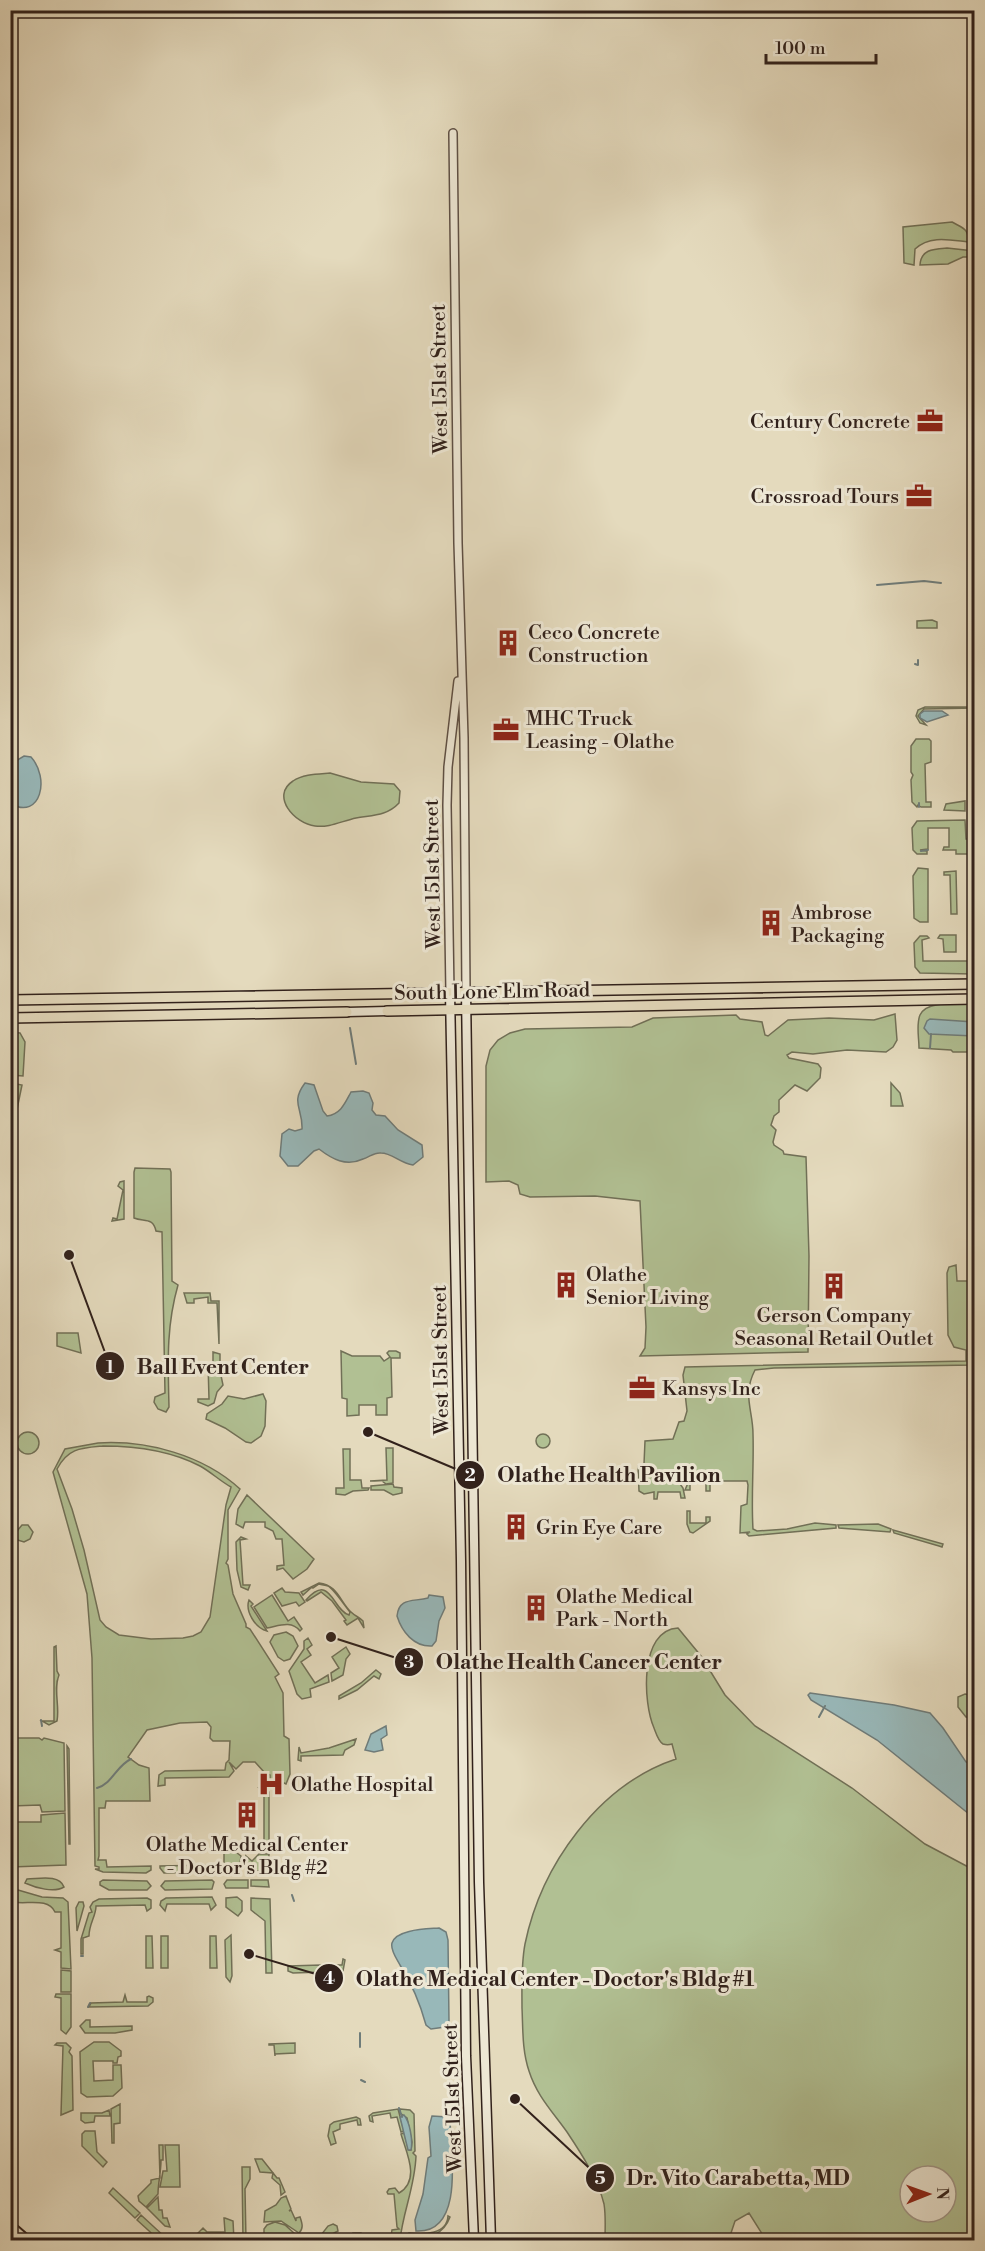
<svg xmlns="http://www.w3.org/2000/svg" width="985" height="2251" viewBox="0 0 985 2251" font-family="'Libre Bodoni',serif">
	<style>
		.green { fill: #b1c093; stroke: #717057; stroke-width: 1.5; fill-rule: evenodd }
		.water { fill: #98b8b9; stroke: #6f7c7a; stroke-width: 1.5 }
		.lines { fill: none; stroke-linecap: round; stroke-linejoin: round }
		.stream { stroke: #6f7c7a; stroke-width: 2 }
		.tertiary-casing { stroke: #5e4f44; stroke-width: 10 }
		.secondary-casing { stroke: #31211b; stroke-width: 11 }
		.primary-casing { stroke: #31211b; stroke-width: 12 }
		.motorway-casing { stroke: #31211b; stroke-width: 14 }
		.tertiary { stroke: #ede7d4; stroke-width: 7 }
		.secondary { stroke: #ede7d4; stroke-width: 8 }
		.primary { stroke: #e4dabd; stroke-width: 9 }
		.motorway { stroke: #e4dabd; stroke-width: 10 }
		.labels { text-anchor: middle; stroke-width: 6; stroke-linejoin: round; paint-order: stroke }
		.street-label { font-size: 20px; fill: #31211b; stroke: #ede7d4 }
		.poi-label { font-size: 20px; fill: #31211b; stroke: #ede7d4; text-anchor: start }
		.leader { fill: none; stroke: #31211b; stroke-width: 2 }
		.callout-dot { fill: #31211b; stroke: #ede7d4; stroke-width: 2 }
		.mark-label { font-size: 18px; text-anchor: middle; font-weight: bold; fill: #fff }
		.callout-label { font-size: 21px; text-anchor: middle; font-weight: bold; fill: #31211b; stroke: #ede7d4; stroke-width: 6; stroke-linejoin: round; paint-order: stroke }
	</style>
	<rect width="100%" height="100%" fill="#e4dabd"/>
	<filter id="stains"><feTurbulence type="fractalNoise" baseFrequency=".00333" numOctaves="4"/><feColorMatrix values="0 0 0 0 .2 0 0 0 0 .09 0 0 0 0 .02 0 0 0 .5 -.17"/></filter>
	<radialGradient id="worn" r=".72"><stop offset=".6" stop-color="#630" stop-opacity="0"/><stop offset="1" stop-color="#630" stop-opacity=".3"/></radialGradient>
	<!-- green -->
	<path class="green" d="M952 222C962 228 969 228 968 242 950 240 930 235 915 249L914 265 904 263 903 227Z
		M947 248 974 251V257H963L948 264 920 265C921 249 934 249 947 248Z
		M932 620 937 622V628H917V621Z
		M925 707H974V708L924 709 918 716 926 725 920 723 916 716 918 710Z
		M916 739H929L931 741V762L925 764 926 802H931V807H921L918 805 917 807 912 802 911 780 913 775 911 772V746Z
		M330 773 361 782 394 784 400 791 399 803C387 816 372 815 356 818 342 821 329 828 315 826 295 824 270 796 293 781 303 774 318 774 330 773Z
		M965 801V811L944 810 946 804Z
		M965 820 966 839H974V854H956V850H943L944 847H949V828H928V849L920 850 927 851V854H917L913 850 912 828 917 821Z
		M918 868 928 869V922H920L914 918 913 876Z
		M944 872 956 871 957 914H951L950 875H944Z
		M940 935H956V952H944L943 939 938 938Z
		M920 936H927L929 938 922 940 923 961H974V974L920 973 915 967 914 943Z
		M974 1004V1052H953L951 1050 919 1048C919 1038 916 1024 920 1015 927 999 960 1005 974 1004Z
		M895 1014 897 1040 893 1047 886 1052 847 1050 813 1054 792 1052 787 1055 789 1058 818 1064 821 1068 820 1078 807 1091 795 1085 779 1100V1112L774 1116 771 1125 776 1130 773 1142 774 1145 783 1151 784 1154 806 1157 809 1256 808 1352 640 1356 645 1348 646 1327 640 1201 595 1196 530 1197 520 1194 518 1185 509 1181 486 1182V1066L490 1050 498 1040 510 1033 525 1029 632 1027 653 1018 736 1015 740 1019 762 1022 765 1035 768 1036 788 1020 829 1018 874 1020Z
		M10 1032 20 1033 25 1042 23 1076 11 1075Z
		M11 1083 22 1085 15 1119 11 1118Z
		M891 1083 900 1093 903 1106H891Z
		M135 1168 170 1169 171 1172 172 1281 178 1285C166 1327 168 1363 169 1407L166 1412 158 1409 154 1402 155 1397 165 1393 162 1232 156 1231C153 1217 144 1222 134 1218V1172Z
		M124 1181V1219L112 1221 113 1218 117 1219 123 1190 118 1186 120 1182Z
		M956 1265 957 1281H974V1365L774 1368 755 1370C742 1395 753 1410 753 1434 754 1466 751 1497 753 1529L757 1531 787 1529 815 1523 836 1525V1528L749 1536 747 1534 750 1532 740 1533 741 1506 747 1504 748 1485 747 1481H710V1491H706V1483H690V1490H685L688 1483 683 1480 680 1484 683 1488 685 1498H681L680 1492H658L657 1499H654V1492L644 1494 639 1491 638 1466 644 1464 645 1441 673 1439 679 1422 684 1421 687 1411 683 1375 685 1367 966 1361V1350L954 1347 948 1335 947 1273 949 1267Z
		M184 1293H210L211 1301H219V1344L217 1303H208V1297L194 1299V1303H187Z
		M57 1333H78L81 1353 57 1346Z
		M341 1351 352 1356H380L384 1361 390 1357 387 1353 389 1351H396L400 1353V1358H391L392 1397 387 1398V1415H376V1405H359V1415L347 1416V1399L342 1398Z
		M213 1352 220 1354V1366H210V1370L220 1371 223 1385 217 1392 214 1403 208 1406 198 1402V1399H209L208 1363H213Z
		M263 1394 266 1401 265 1426 261 1436 251 1443 246 1442 225 1428 206 1419 207 1414 222 1404 228 1396 244 1399Z
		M17 1443a11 11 0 1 1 22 0a11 11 0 1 1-22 0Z
		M536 1441a7 7 0 1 1 14 0a7 7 0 1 1-14 0Z
		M98 1443C147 1440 203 1455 240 1489L228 1510V1559L226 1563 228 1565 233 1594 246 1624V1627L250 1629 279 1674 275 1677 283 1693 284 1736 289 1739 290 1774 286 1784 284 1783 281 1786H273L270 1783V1775L265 1773 255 1762H243L236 1769 229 1762 234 1771 229 1777 165 1778V1785L158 1786 159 1775 165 1771 225 1770 226 1763 229 1760 230 1741H213L210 1738 211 1727 207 1722 180 1723 147 1730 128 1757 139 1765 149 1768 150 1801H106L105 1808H99V1856L98 1860H106L107 1867 151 1866V1870L146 1873 103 1872 95 1869H99V1867L95 1866 92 1658 87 1594 53 1472 65 1449ZM103 1446C136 1446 171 1451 200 1466 211 1472 220 1481 231 1487L226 1505 210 1617 201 1632 193 1636 183 1638 151 1639 119 1635 106 1627 100 1620 84 1550 72 1509 57 1469C68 1448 81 1448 103 1446Z
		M386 1448H393V1483L386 1484 382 1481H370L387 1480Z
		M343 1449H350V1480H361L362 1488H369L368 1490 353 1491 345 1495 336 1494V1488H344Z
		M393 1484 394 1487 402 1488V1493L393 1495 384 1490H371V1486Z
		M247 1495 314 1559 307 1569 293 1579 283 1568 277 1570V1566L284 1565 282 1539H276L273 1531 265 1527V1522H245L243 1528 236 1524 238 1509Z
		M687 1511H690V1523H706V1517H710V1521L693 1533 690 1532 687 1524Z
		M878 1524 891 1529 890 1532 839 1528 838 1525Z
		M22 1525H28L33 1532 30 1539 24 1542 11 1538V1533L17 1531Z
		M893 1530 943 1544 942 1547 939 1546 894 1533Z
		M241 1537 246 1539 240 1540 243 1585H250L248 1590 241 1587 237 1570 236 1542Z
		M319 1583C338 1585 340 1602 351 1612 355 1616 359 1617 363 1621L364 1628 358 1618 347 1625 344 1621 346 1620 332 1601 321 1592 307 1601 306 1600C331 1572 332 1610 349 1615L350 1612C345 1606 333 1588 328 1586 325 1585 322 1585 319 1584L313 1588 312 1587 303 1595 301 1592Z
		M282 1588 285 1592 299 1593 305 1602 299 1606 296 1602 282 1606 274 1593Z
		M272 1595 288 1621 294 1617 302 1629 300 1631C291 1620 279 1626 267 1628L254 1607Z
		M249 1600 253 1604 251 1606 267 1631C255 1628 245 1611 249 1600Z
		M678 1628 701 1656 725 1695 755 1726 852 1788 925 1844 974 1870V2240H791L787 2234 777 2240H766L749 2213 735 2221 730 2236 724 2240H605C605 2229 606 2216 604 2204 598 2179 581 2153 567 2132 552 2111 537 2096 529 2071 522 2050 523 2029 522 2008 522 1987 521 1965 525 1944 541 1866 598 1785 676 1759L672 1744C669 1745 666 1745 663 1744 658 1741 656 1733 654 1728 643 1703 639 1630 678 1628ZM910 2176H946V2212H910Z
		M286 1632 293 1636 298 1646 290 1659 284 1661 278 1657 270 1642 274 1635Z
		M308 1638 312 1645 307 1649 311 1655 301 1662 315 1683 328 1675 329 1682 310 1689 311 1697 302 1699 297 1694 289 1671 304 1649V1641Z
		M56 1646 57 1671 59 1675C53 1689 60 1706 57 1721L49 1725 42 1721H54V1647Z
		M346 1647 350 1654 346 1659 343 1675 332 1681 331 1673 339 1668 332 1657Z
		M376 1670 381 1674 379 1679 374 1676 357 1690 339 1699V1696L361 1683Z
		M965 1694 974 1696V1718L966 1717 958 1707V1697Z
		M11 1738H39L42 1740 44 1738 64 1743 65 1811 42 1812 40 1805 11 1806Z
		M356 1739 354 1745 345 1750 343 1755 301 1756V1761L298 1760 299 1747 301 1753 329 1748Z
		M67 1746 69 1749 70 1844H69Z
		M259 1788H265L269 1792V1852L259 1851 264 1845V1793Z
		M65 1813 66 1865 11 1867V1822H41V1815Z
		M228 1846 241 1856 239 1871 229 1872 224 1869V1849Z
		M259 1854H269L268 1871H253L247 1867 246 1856 252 1861Z
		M210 1865 213 1870 211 1872 164 1873 160 1868V1866Z
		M27 1879C39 1879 59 1874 64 1887 54 1893 36 1888 25 1883Z
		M103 1880 147 1881 151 1886 147 1890H109L100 1885V1882Z
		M212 1880 214 1882 212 1889 165 1890 161 1886 165 1881Z
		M227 1880H248V1888H226L224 1884Z
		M251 1880H268L269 1887 251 1886Z
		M18 1890 42 1897 63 1898 68 1902 71 1969 61 1968V1952L55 1950 61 1948V1912H55C48 1897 26 1905 13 1902L12 1894Z
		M212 1897 216 1905 211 1910 209 1904H167L165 1911 160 1905 161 1901 166 1898Z
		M237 1897 242 1901V1911L238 1916 226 1907V1898Z
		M147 1898 151 1900V1908L147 1911 145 1905 96 1906C96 1916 89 1924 89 1936L83 1938V1954H81V1939L89 1913 92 1912 90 1907 93 1902 99 1899Z
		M251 1898 270 1899 272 1973H266L265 1921 251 1910Z
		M79 1902H83L84 1906 77 1931 76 1908Z
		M231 1935 232 1976 230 1982 226 1977 225 1940Z
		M146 1936H152L153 1968H146Z
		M161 1936H168V1968H161Z
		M210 1936H216L217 1968H210Z
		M343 1959 345 1960 343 1971 325 1972V1965H342Z
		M321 1965V1972L293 1973 288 1971V1966Z
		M61 1970 71 1971V1992H61Z
		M56 1994H71V2027L66 2034 61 2030V1998L55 1997Z
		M125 1995 127 2002H147V1997L149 1996 153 1998V2002L148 2006 89 2007 91 2003 123 2002Z
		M86 2020H90V2027L132 2026V2030L115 2033H85L80 2026Z
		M94 2042H109L121 2051V2056L118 2057 117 2063H113V2061H93L94 2081 113 2080V2065H121L122 2088 113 2096 87 2097 81 2093 80 2052Z
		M57 2043H66L71 2048 69 2052 72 2056 73 2110 61 2115 63 2046 55 2045Z
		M295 2043V2053L275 2054V2056L274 2045H269V2044Z
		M120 2104V2123L114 2124V2143H112L111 2109Z
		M398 2109 404 2131 401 2132 397 2117 391 2118 390 2113 372 2116 373 2122 370 2121 369 2116 373 2113Z
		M400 2109 410 2110 414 2114 415 2151 413 2153 416 2156C415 2186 403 2212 400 2240H353V2233H361L362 2238 391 2236 392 2230 399 2229 397 2227 394 2194H388L387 2192 389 2189 395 2188 399 2193C421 2180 406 2152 401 2134L404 2133 409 2150H411L412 2142 407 2118 400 2113Z
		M109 2110 110 2116H95L94 2122 85 2123 81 2120V2113H102Z
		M356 2117 360 2119 361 2125H358L357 2120 340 2124V2129L333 2132 336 2143 331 2145 328 2136 330 2125 334 2122Z
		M85 2131H95L97 2152 107 2162 103 2167 82 2146V2134Z
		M159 2145H163V2160H161C161 2173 158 2183 158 2194L146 2207 139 2201 138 2196 151 2183V2180L160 2178Z
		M165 2145H179L180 2187H160L163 2171H167Z
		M255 2159H262L277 2178H279L285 2192 281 2195 280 2185 272 2178 273 2173 260 2172Z
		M242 2167H250V2179L245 2189 246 2240H243Z
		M113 2188 140 2213 135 2218 109 2193Z
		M286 2196 291 2209 289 2211 291 2210 296 2221V2218L300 2217C302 2223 304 2228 299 2233L281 2221 264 2222 265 2211 276 2205 281 2198Z
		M158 2197 159 2210H162L163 2218H167L170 2227 165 2226 147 2208Z
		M141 2215 166 2238V2240H159L137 2220Z
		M448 2216 450 2217C444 2234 427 2241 409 2240V2233C425 2235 447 2234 448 2216Z
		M224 2218H225L233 2221 234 2240H194V2237L203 2228 207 2232H225Z
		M275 2222 285 2225 295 2234 288 2240H264V2229L267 2225Z
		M333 2224 337 2226 338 2231 320 2240H290L297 2235 318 2239 328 2226Z"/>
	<!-- water -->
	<path class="water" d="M924 711H942L948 715 927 722 920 718V714Z
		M24 756 31 757C50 778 41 820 11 804V764Z
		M930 1019 974 1022V1036L929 1034 924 1028 927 1021Z
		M305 1083 314 1085 323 1111 327 1116C341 1114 345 1103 351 1092L363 1091 369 1093 373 1103 372 1110 376 1115 385 1116 398 1130 422 1145 423 1157 413 1165C400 1163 392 1153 381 1153 374 1152 370 1157 363 1159 346 1167 332 1159 319 1149L314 1151 298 1166H288L280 1156 282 1134 289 1129 295 1131 302 1129C303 1108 290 1103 305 1083Z
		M429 1595 443 1597 445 1608 439 1621 436 1641 432 1646C414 1647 402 1632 397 1616 399 1597 413 1602 428 1598Z
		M810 1693 894 1705 930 1713 943 1728 966 1762 974 1766V1818L877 1740 811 1700 808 1695Z
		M386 1726 387 1735 381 1739 383 1750 374 1752 365 1750 371 1734Z
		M439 1928 446 1932 448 1940 449 2022 445 2027 431 2029 426 2025C420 2003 412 1984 400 1965 397 1959 390 1950 392 1943 396 1929 428 1929 439 1928Z
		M404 2115C410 2122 413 2141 411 2150H408L400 2117Z
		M432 2116 448 2117 450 2120C451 2151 465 2234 416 2231L415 2220 423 2194 428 2158 431 2156 429 2127Z"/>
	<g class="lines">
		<!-- stream -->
		<path class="stream" d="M877 585 924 581 941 583
			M915 664 918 665V660
			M919 803V807
			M921 851 928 850
			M350 1028 356 1064
			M930 1048 931 1034
			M819 1717 825 1706
			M41 1720 42 1726
			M97 1788C113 1783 116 1766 131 1759
			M292 1895 294 1901
			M81 1956H83
			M88 2007 90 2003
			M360 2033V2047
			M361 2080 365 2082
			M399 2108 402 2117"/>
		<!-- tertiary casing -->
		<g class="tertiary-casing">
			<path id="tertiary" d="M453 133 458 543 464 738 466 992
				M450 993 447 805 448 767 458 681"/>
		</g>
		<!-- secondary casing -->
		<g class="secondary-casing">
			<path id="secondary" d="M466 992 479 1882 491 2240
				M450 993 461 1561 466 2056 474 2240
				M347 1012 387 1011"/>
		</g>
		<!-- primary casing -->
		<g class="primary-casing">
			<path id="primary" d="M10 1000 974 984
				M387 1011 974 999
				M10 1018 347 1012"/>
		</g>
		<!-- motorway casing -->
		<g class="motorway-casing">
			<path id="motorway" d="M10 2227 25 2240"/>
		</g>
		<!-- tertiary -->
		<use href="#tertiary" class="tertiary"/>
		<!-- secondary -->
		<use href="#secondary" class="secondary"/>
		<!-- primary -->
		<use href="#primary" class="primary"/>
		<!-- motorway -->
		<use href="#motorway" class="motorway"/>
	</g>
	<!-- icons -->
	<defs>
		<g id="office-bare" transform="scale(2.07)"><path d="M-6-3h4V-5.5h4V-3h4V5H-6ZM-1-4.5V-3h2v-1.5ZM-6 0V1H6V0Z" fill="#8f2418" stroke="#ede7d4" stroke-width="2.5" paint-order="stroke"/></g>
		<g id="building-bare" transform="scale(2.07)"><path d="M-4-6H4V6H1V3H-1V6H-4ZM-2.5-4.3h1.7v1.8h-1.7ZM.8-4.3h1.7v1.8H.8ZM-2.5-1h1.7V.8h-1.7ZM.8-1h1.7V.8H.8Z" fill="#8f2418" stroke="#ede7d4" stroke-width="2.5" paint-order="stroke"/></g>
		<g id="hospital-bare" transform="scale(2.07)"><path d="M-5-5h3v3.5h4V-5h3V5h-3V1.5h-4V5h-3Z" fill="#8f2418" stroke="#ede7d4" stroke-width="2.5" paint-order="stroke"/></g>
	</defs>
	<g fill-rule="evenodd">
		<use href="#office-bare" x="930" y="421"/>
		<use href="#office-bare" x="919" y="496"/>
		<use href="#building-bare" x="508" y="643"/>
		<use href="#office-bare" x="506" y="730"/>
		<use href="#building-bare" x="771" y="923"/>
		<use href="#building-bare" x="566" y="1285"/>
		<use href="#building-bare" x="834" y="1286"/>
		<use href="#office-bare" x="642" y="1388"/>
		<use href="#building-bare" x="516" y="1527"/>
		<use href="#building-bare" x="536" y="1608"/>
		<use href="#hospital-bare" x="271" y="1784"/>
		<use href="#building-bare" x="247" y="1815"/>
	</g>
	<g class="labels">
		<!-- street labels -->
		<g class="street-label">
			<text transform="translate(439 379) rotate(-91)" y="7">West 151st Street</text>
			<text transform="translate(432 874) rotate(-91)" y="7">West 151st Street</text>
			<text transform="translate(492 991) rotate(-1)" y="7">South Lone Elm Road</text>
			<text transform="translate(440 1360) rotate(-91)" y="7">West 151st Street</text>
			<text transform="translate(452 2098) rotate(-92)" y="7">West 151st Street</text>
		</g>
		<!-- poi labels -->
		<g class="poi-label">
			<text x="910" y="428" text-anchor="end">Century Concrete</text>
			<text x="899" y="503" text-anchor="end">Crossroad Tours</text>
			<text x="528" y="639">Ceco Concrete<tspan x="528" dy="23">Construction</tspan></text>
			<text x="526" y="725">MHC Truck<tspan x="526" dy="23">Leasing - Olathe</tspan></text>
			<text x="791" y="919">Ambrose<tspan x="791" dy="23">Packaging</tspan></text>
			<text x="586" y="1281">Olathe<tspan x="586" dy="23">Senior Living</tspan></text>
			<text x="834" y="1322" text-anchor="middle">Gerson Company<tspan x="834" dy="23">Seasonal Retail Outlet</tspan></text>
			<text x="662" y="1395">Kansys Inc</text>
			<text x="536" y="1534">Grin Eye Care</text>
			<text x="556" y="1603">Olathe Medical<tspan x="556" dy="23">Park - North</tspan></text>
			<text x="291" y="1791">Olathe Hospital</text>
			<text x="247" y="1851" text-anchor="middle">Olathe Medical Center<tspan x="247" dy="23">- Doctor's Bldg #2</tspan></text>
		</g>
	</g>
	<!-- callouts -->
	<path class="leader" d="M69 1255L110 1366M368 1432L470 1475M331 1637L409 1662M249 1954L329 1978M515 2099L600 2178"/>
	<g class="callout-dot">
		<circle cx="69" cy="1255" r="6"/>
		<circle cx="368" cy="1432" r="6"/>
		<circle cx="331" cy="1637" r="6"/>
		<circle cx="249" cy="1954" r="6"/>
		<circle cx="515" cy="2099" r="6"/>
		<circle cx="110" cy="1366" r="15"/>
		<circle cx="470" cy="1475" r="15"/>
		<circle cx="409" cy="1662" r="15"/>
		<circle cx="329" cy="1978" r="15"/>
		<circle cx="600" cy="2178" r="15"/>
	</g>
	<g class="mark-label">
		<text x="110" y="1373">1</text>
		<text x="470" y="1481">2</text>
		<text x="409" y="1668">3</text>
		<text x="329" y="1984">4</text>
		<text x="600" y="2184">5</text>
	</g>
	<g class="callout-label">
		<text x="223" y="1374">Ball Event Center</text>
		<text x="609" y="1482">Olathe Health Pavilion</text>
		<text x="579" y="1669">Olathe Health Cancer Center</text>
		<text x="555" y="1986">Olathe Medical Center - Doctor's Bldg #1</text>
		<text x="738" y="2185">Dr. Vito Carabetta, MD</text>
	</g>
	<!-- margin -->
	<rect width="985" height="2251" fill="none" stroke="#e4dabd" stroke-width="36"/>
	<rect x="12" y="12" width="961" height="2227" fill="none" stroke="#31211b" stroke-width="3"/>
	<rect x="18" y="18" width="949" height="2215" fill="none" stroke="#31211b" stroke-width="1.5"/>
	<!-- north arrow -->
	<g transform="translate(928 2194) rotate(89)"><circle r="28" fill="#ede7d4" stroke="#a2988a" stroke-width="1.5"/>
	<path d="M0-4.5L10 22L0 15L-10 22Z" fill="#8f2418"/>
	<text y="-9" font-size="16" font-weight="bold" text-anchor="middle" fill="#31211b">N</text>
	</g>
	<!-- scale -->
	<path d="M766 54v9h110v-9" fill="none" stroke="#31211b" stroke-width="3"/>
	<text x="775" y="54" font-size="18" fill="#31211b" stroke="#ede7d4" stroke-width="4.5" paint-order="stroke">100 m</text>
	<rect width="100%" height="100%" filter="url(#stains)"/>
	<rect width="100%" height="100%" fill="url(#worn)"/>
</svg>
